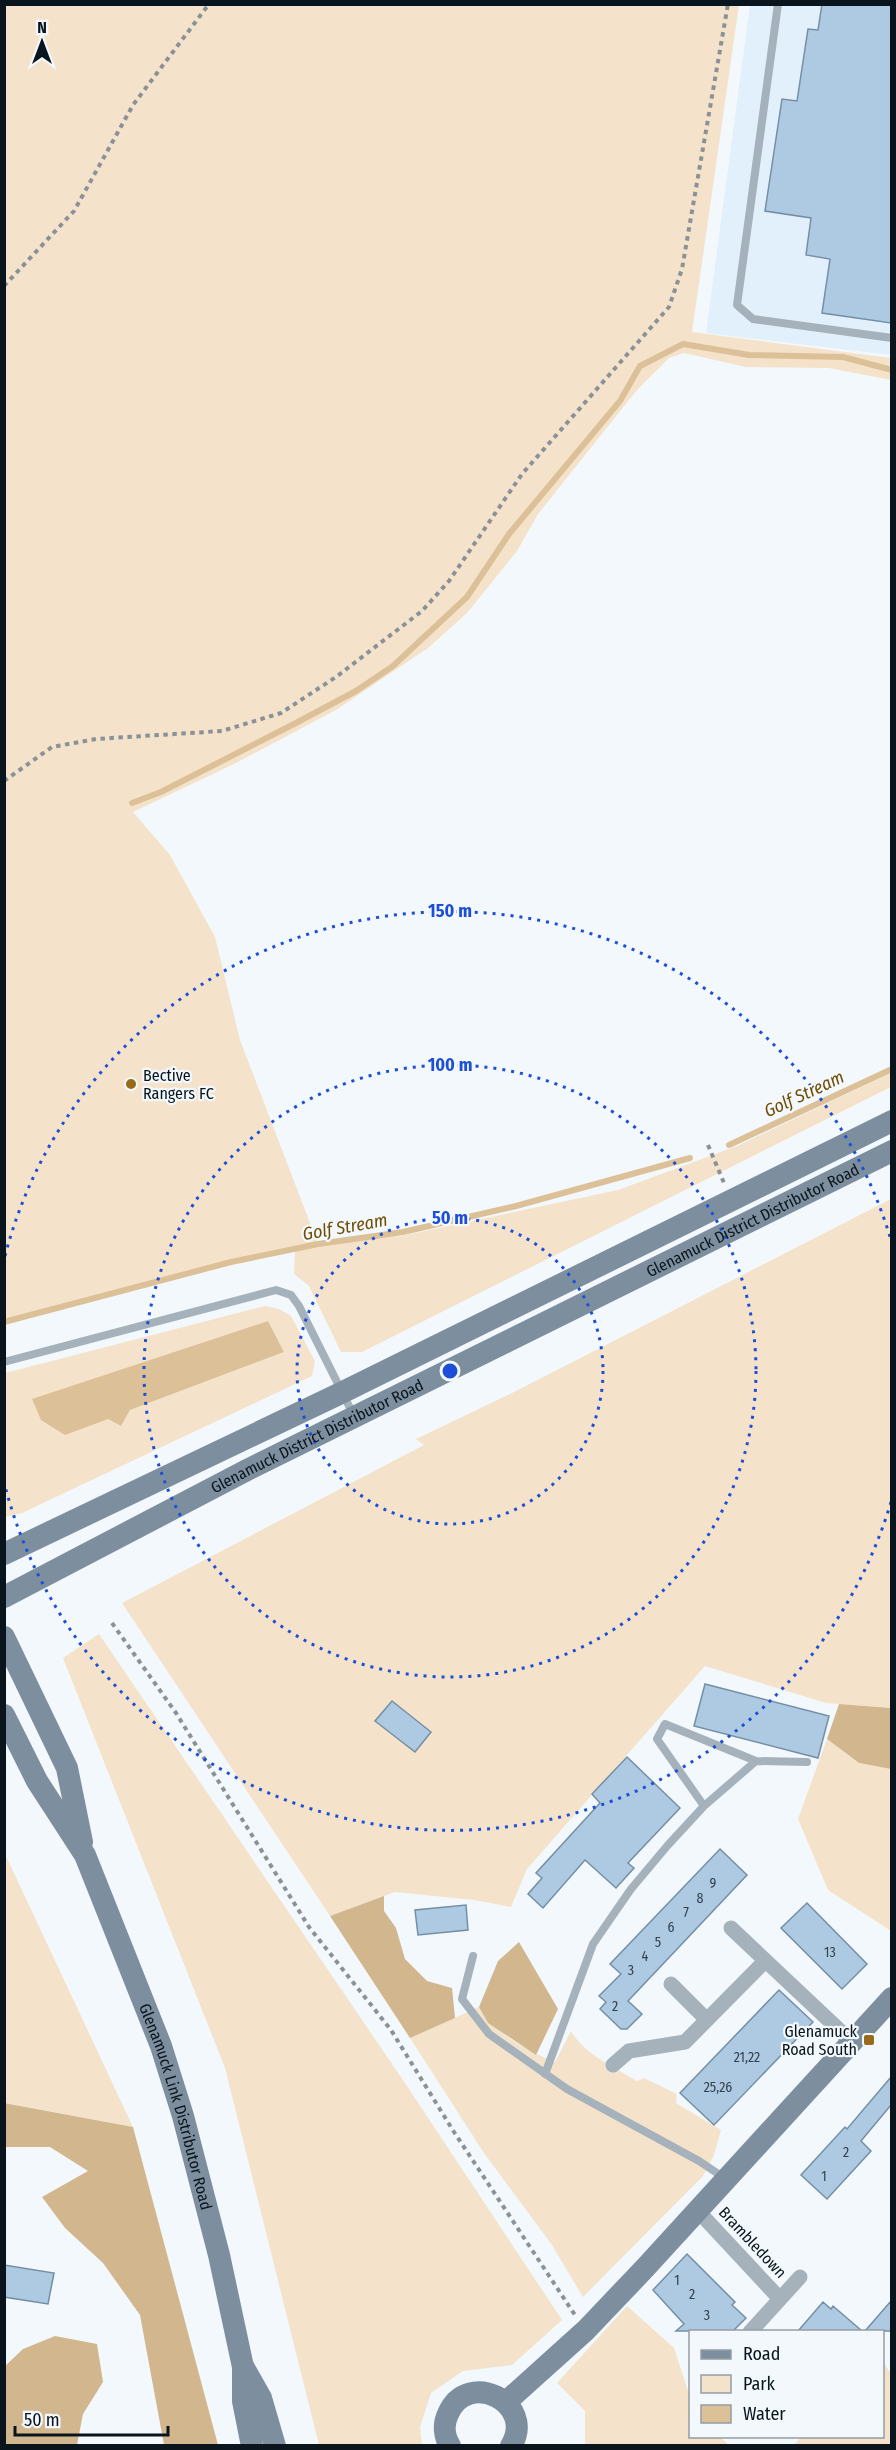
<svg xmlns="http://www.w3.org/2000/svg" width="896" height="2450" viewBox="0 0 896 2450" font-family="'Fira Sans Condensed',sans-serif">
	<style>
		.built { fill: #e2f0fc }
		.green { fill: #f4e3ca; fill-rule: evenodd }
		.forest { fill: #d2b78e }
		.water { fill: #dcc098 }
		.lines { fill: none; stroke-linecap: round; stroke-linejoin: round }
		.stream { stroke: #dcc098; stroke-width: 6 }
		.building { fill: #aecae2; stroke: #748fa5; stroke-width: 1.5 }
		.path { stroke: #8a9298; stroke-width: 4; stroke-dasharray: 4.5 4.5; stroke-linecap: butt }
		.lane { stroke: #a5b1bb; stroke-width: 8 }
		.street { stroke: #a5b1bb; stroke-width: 15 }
		.secondary { stroke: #7d8f9e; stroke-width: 22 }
		.ring { fill: none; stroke: #1d4ed8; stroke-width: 3; stroke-dasharray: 3 6 }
		.poi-dot { fill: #976b19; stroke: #f2f8fc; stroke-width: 2 }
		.labels { text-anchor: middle; stroke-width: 4.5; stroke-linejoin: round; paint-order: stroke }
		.number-label { font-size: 14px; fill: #33424e }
		.poi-label { font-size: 16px; fill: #0a141c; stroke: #f2f8fc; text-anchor: start }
		.street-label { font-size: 16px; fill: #0a141c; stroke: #f2f8fc }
		.water-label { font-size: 18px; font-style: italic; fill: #714d03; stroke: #f2f8fc }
		.centre { fill: #1d4ed8; stroke: #f2f8fc; stroke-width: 3 }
		.ring-label { font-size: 18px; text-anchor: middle; font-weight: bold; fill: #1d4ed8; stroke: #f2f8fc; stroke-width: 4.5; stroke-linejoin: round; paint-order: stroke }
	</style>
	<rect width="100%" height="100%" fill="#f2f8fc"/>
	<!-- built -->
	<path class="built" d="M750 5H891V355L706 333Z"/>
	<!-- green -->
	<path class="green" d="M5 4 739 5 692 332 891 358V380L829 368 746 367 684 353 669 358 637 390 538 514 517 551 467 613 428 648 336 710 234 764 133 812 170 855 215 937 240 1040 318 1244 354 1238 401 1236 618 1190 737 1146 891 1073V1087L362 1352H341L309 1286 294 1274 295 1250 230 1262 5 1322Z
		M891 1199V1708L826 1703 705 1666 527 1869 511 1907 474 1900 395 1892 330 1916 122 1603 424 1445 416 1439 514 1392Z
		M265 1306 279 1309 291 1316 315 1361 312 1376 22 1513 5 1517V1373ZM268 1321 284 1352 130 1410 121 1426 109 1419Z
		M99 1634 405 2083 562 2320 512 2365 463 2371 431 2393 420 2427 422 2445H319L225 2068 63 1658Z
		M827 1739 859 1763 891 1769V1931L828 1890 798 1819Z
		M5 1854 133 2127 5 2103Z
		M479 2007C494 2033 527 2051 555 2062L571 2031C585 2055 614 2067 637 2081L644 2078 677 2094 676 2103 721 2130 714 2155 703 2176 583 2297 552 2245 484 2153 410 2038Z
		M627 2306 674 2348 690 2397V2436L720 2437 729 2445H585V2411L557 2383Z
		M883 2362 891 2374V2445H794L801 2437 882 2436Z"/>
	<!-- forest -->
	<path class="forest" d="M839 1704 891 1708V1769L859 1763 827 1739Z
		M384 1896V1911L396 1928 405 1959 427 1981 452 1988 455 2018 410 2038 330 1916Z
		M519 1942 558 2009 536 2055 488 2023 479 2007 498 1961Z
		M4 2103 133 2127 218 2445H164L140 2315 103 2263 65 2228 42 2197 88 2171 50 2147H5Z
		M55 2336 97 2344 103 2382 83 2414 77 2445H5V2366L23 2349Z"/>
	<!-- water -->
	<path class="water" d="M268 1321 284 1352 130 1410 121 1426 108 1419 65 1435 41 1420 32 1399Z"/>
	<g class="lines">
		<!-- stream -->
		<path class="stream" d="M132 803 161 792 294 724 356 691 393 666 467 597 509 534 620 401 640 366 683 344 749 355 843 357 892 370
			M729 1145 892 1069
			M4 1322 231 1262 318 1244 403 1232 516 1206 690 1158"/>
	</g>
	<!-- building -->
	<path class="building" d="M822 4H891V323L822 313 830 259 806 255 811 218 765 211 782 99 797 101 808 29 818 30Z
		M705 1684 829 1716 818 1758 694 1726Z
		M392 1701 431 1732 415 1752 375 1721Z
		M627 1757 680 1808 628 1863 634 1868 616 1888 585 1860 543 1908 528 1894 542 1878 536 1873 600 1803 592 1794Z
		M720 1849 747 1875 628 2001 642 2014 627 2029H621L600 2009 606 2002 599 1996 621 1974 610 1964Z
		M807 1903 867 1964 842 1989 781 1928Z
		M466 1905 468 1930 418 1935 415 1910Z
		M779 1990 813 2022 714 2125 680 2093Z
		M891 2077V2105L861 2141 871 2151 827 2199 801 2175 845 2127 847 2129Z
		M687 2254 735 2302 732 2305 746 2318 733 2331H676L684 2324 653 2290Z
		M4 2265 54 2273 48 2304 4 2297Z
		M891 2301V2331H865Z
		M823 2302 831 2309 833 2306 862 2331H798Z"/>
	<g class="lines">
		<!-- path -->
		<path class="path" d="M4 286 74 211 133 105 209 4
			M4 781 52 747 96 739 222 731 281 713 336 677 422 611 449 581 522 474 669 307 682 269 728 4
			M708 1145 724 1183
			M112 1623 176 1713 309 1927 391 2030 454 2132 575 2315"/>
		<!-- lane -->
		<path class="lane" d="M778 4 737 305 753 319 892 338
			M4 1362 276 1290 291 1295 299 1306 354 1416
			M704 1806 657 1739 665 1724 756 1761
			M473 1956 462 1999 489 2034 567 2089 699 2161 723 2177
			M545 2074 593 1944 631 1889 668 1845 704 1806 756 1761 807 1762"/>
		<!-- street -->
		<path class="street" d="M731 1928 852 2042
			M671 1984 707 2020
			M613 2065 629 2051 685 2042 765 1961
			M698 2211 780 2299
			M750 2332 800 2277"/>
		<!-- secondary -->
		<g class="secondary">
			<path d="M4 1554 341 1393 892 1121"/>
			<path id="s1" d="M4 1597 249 1469 892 1151"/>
			<path d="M4 1637 67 1768 82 1842"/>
			<path id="s2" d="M4 1715 37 1781 85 1855 161 2046 183 2116 219 2255 243 2367V2401L252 2446"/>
			<path d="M244 2368 261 2398 275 2446"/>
			<path d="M506 2402 586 2330 645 2268 892 1998"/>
			<path d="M450 2446C444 2436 443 2424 448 2414 467 2368 537 2403 511 2446"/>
		</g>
	</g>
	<!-- distance rings -->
	<g class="ring">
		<circle cx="450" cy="1371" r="153"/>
		<circle cx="450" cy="1371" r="306"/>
		<path d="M891 1502A460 460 0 0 1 5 1486M5 1256A460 460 0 0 1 891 1240"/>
	</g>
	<!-- markers -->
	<g class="poi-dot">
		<circle cx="131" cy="1084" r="6"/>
		<rect x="863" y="2034" width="12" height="12" rx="3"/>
	</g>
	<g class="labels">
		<!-- number labels -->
		<g class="number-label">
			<text x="713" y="1888">9</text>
			<text x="700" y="1903">8</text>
			<text x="686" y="1917">7</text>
			<text x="671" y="1932">6</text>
			<text x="658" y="1947">5</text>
			<text x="830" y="1957">13</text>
			<text x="645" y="1961">4</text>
			<text x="631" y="1975">3</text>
			<text x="615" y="2011">2</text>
			<text x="747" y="2062">21,22</text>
			<text x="718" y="2092">25,26</text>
			<text x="846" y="2157">2</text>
			<text x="824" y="2181">1</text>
			<text x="677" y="2285">1</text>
			<text x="692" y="2299">2</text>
			<text x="707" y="2320">3</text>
		</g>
		<!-- poi labels -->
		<g class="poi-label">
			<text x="143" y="1081">Bective<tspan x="143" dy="18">Rangers FC</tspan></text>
			<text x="857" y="2037" text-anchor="end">Glenamuck<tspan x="857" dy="18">Road South</tspan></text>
		</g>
		<!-- street labels -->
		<g class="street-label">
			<text dy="6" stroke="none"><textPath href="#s1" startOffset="838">Glenamuck District Distributor Road</textPath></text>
			<text dy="6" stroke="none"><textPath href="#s1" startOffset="352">Glenamuck District Distributor Road</textPath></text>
			<text dy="6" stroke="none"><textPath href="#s2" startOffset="430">Glenamuck Link Distributor Road</textPath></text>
			<text transform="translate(753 2242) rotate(47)" y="6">Brambledown</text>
		</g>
		<!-- water labels -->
		<g class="water-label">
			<text transform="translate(804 1094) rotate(-25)" y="6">Golf Stream</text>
			<text transform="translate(345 1227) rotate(-10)" y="6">Golf Stream</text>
		</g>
	</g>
	<circle cx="450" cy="1371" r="9" class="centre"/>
	<g class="ring-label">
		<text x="450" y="917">150 m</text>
		<text x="450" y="1071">100 m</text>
		<text x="450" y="1224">50 m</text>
	</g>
	<!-- border -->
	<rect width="896" height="2450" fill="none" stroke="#0a141c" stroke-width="12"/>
	<!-- legend -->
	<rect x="689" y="2330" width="195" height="108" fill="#f2f8fc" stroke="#959da2" stroke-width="1.5"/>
	<rect x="701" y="2350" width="30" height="9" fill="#7d8f9e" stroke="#959da2" stroke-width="1.5"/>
	<text x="743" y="2360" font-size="18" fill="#0a141c">Road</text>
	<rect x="701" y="2375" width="30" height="18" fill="#f4e3ca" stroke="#959da2" stroke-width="1.5"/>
	<text x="743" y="2390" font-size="18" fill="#0a141c">Park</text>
	<rect x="701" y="2405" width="30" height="18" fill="#dcc098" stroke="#959da2" stroke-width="1.5"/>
	<text x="743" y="2420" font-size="18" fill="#0a141c">Water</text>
	<!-- north arrow -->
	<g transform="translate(42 42)" stroke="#f2f8fc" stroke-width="4.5" paint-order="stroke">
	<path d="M0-4.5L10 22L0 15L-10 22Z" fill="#0a141c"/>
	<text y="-9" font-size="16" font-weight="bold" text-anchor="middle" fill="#0a141c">N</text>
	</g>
	<!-- scale -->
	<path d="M15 2426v9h153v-9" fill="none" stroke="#0a141c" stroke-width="3"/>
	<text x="24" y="2426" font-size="18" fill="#0a141c" stroke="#f2f8fc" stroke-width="4.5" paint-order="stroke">50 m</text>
</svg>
